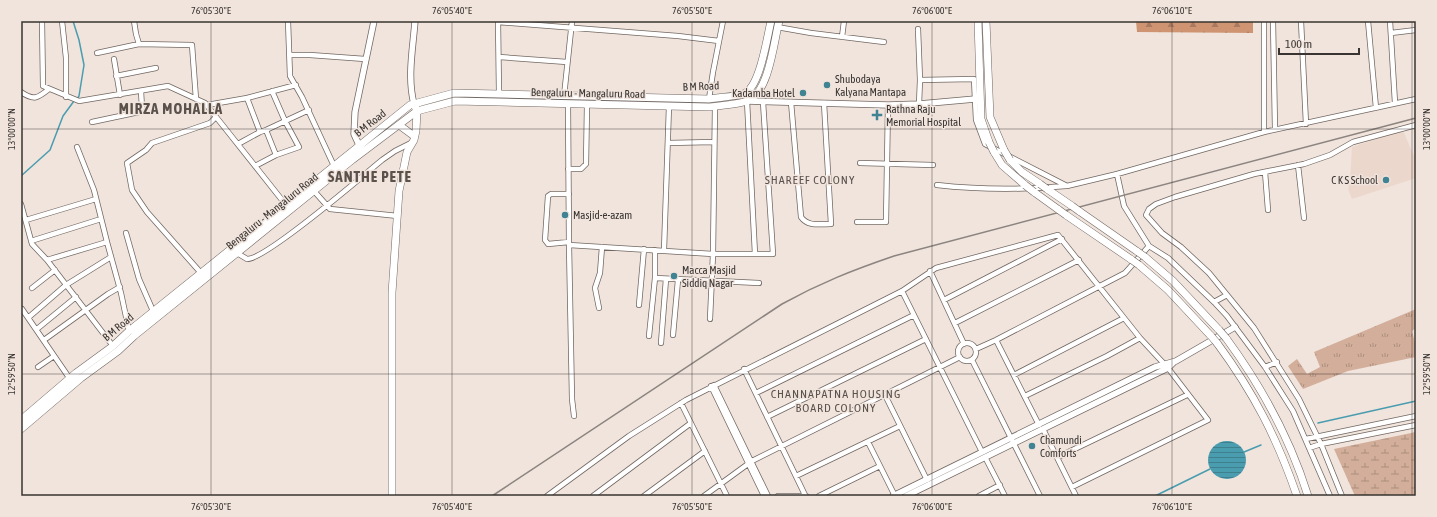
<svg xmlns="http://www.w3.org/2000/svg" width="1437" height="517" viewBox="0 0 1437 517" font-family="'Asap Condensed',sans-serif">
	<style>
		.built { fill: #ebd7cc }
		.grass { fill: url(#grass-tufts) }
		.forest { fill: url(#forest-firs) }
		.wetland { fill: url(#wetland-marsh) }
		.water { fill: url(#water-rules) }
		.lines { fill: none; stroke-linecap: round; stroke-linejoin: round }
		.stream { stroke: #4a9caf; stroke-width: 1.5 }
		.minor-casing { stroke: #716761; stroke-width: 6 }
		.tertiary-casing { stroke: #716761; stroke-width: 7 }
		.primary-casing { stroke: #716761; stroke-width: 8 }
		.trunk-casing { stroke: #716761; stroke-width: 8 }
		.minor { stroke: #fff; stroke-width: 4.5 }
		.tertiary { stroke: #fff; stroke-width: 5.5 }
		.primary { stroke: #fff; stroke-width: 7 }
		.trunk { stroke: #fff; stroke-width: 7 }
		.rail { stroke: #8c847f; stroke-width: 1.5 }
		.trunk-bridge-casing { stroke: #716761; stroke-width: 8; stroke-linecap: butt }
		.trunk-bridge { stroke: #fff; stroke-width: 7 }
		.ticks { fill: none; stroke: #393431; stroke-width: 1; stroke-opacity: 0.45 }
		.poi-dot { fill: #408393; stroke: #f0e4dd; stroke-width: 1.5 }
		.labels { text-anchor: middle; stroke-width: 3; stroke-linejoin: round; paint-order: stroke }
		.poi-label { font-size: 11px; fill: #393431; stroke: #f0e4dd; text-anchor: start }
		.street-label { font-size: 11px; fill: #393431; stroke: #f0e4dd }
		.neighbourhood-label { font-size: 12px; letter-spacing: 1px; fill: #5c524c; stroke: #f0e4dd }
		.district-label { font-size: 15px; font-weight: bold; letter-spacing: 1px; fill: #5c524c; stroke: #f0e4dd }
		.neatline { fill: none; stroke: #393431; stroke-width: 1.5 }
		.ticks-label { font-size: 10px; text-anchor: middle; fill: #393431 }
	</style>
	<defs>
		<pattern id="grass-tufts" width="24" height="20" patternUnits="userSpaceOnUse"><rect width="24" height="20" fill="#d3ae9a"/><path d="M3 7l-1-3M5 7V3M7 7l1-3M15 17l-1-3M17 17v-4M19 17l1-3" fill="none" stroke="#ac8e7e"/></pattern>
		<pattern id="forest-firs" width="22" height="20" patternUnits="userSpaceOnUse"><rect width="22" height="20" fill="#cf9573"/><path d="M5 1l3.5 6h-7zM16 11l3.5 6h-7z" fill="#a97a5f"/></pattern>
		<pattern id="wetland-marsh" width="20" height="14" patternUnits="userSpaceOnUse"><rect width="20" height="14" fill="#d3ae9a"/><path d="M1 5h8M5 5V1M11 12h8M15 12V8" fill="none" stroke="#ac8e7e"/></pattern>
		<pattern id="water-rules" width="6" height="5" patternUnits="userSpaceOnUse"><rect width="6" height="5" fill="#4a9caf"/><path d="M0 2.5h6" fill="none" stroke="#3f808f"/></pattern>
	</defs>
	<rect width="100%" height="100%" fill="#f0e4dd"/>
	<!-- built -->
	<path class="built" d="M1400 131 1404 133 1413 154 1416 158V178L1352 199 1348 189 1350 183 1352 147Z"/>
	<!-- grass -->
	<path class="grass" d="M1416 309V328L1412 331 1416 347V357L1348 371 1303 389 1288 366 1297 359 1307 374 1320 367 1314 352Z"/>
	<!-- forest -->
	<path class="forest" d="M1136 21H1253V33L1137 32Z"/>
	<!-- wetland -->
	<path class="wetland" d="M1416 432V496H1355L1334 449Z"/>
	<!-- water -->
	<path class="water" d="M1208 460a19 19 0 1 1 38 0a19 19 0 1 1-38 0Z"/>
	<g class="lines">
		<!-- stream -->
		<path class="stream" d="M73 21 79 40 84 65 79 96 77 99
			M21 176 50 150 63 116 74 101
			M1318 423 1416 401
			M1244 452 1261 445
			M1155 496 1210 469"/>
		<!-- minor casing -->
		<g class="minor-casing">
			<path id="minor" d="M42 21 43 86 79 101 168 86 205 103 286 205
				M62 21 66 58V97
				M134 21 136 34 139 44 192 45 196 99
				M288 21 290 76 302 97 334 166
				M498 21 499 93
				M1264 21V132
				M1273 21 1275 129
				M1301 21 1306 124
				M1368 21 1376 108
				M1390 21 1395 103
				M498 22 678 36 719 41
				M777 27 811 33 884 42
				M918 29 920 80 919 104
				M1391 33 1416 30
				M842 37 844 21
				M97 53 139 44
				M290 55H310L365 59
				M499 57 567 62
				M114 59 120 95
				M116 76 156 68
				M920 80 974 79 976 120 985 144 1067 186 1117 174 1264 132 1416 99
				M272 91 285 121 299 147 276 155
				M21 92C34 101 38 98 49 89
				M564 96 572 21
				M709 99 713 72 723 21
				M747 101 755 254
				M791 102 801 217C808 227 820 224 831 224L824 103
				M568 104 569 245 713 254H773L763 102
				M207 105 247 98
				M92 122 139 112 142 108 141 91
				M266 130 260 132 247 98 296 85
				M668 143 713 142
				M238 144 260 132
				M77 147 94 190 107 242 47 260 113 346
				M860 163 933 165
				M1298 165 1304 218
				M255 166 276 155 266 130 309 110
				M568 169H581L586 164 587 105
				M1265 172 1268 210
				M1117 174 1124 206 1149 246 1168 258 1214 302 1227 316 1265 367 1293 411 1330 496
				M937 185C982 190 1021 190 1066 186
				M314 191 330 209 398 216
				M569 194H551L548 196 545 240 548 244 569 242
				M21 204 32 244 47 260
				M26 220 96 199
				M857 222H886L888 105
				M126 233 139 279 153 311
				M31 241 101 219
				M107 242 121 293 129 331
				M569 245 572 399 574 416
				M664 250 669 106
				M237 253 247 259C265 260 363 176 382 160L395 151 411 143
				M930 271 964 344
				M201 273 147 212 132 190 127 163 146 150 152 143 210 123 216 117
				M655 278 759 283
				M32 288 55 270
				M902 291 982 452
				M944 300 1062 239
				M1214 302 1227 295
				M639 305 644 249
				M599 308 595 288 600 273 602 247
				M22 309 70 379
				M29 317 66 285 111 257
				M710 319 713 254 715 106
				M955 323 1079 260
				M37 329 76 297
				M673 335 678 280
				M649 336 655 278V250
				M44 340 108 294 120 287
				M996 340 1039 425
				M661 343 666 279
				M958 352a9 9 0 1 1 18 0a9 9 0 1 1-18 0Z
				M976 349 996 340 1125 273 1149 246
				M972 360 1040 496
				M38 367 54 356
				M1265 367 1277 362
				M744 369 805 495
				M1014 375 1124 318
				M714 385 768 496
				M711 386 764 496
				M756 393 914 315
				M885 395 927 480
				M1025 396 1107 356 1140 338
				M681 403 727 496
				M767 417 926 339
				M1043 429 1076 496
				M1306 439 1416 416
				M868 442 895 496
				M1309 448 1321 444 1416 425
				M985 457 1005 496
				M1058 457 1187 395
				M796 476 900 426
				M547 496 629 436 686 400 902 291 936 268 1058 235 1140 338 1168 368 1208 420 1072 487
				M593 496 691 423
				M644 496 705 451
				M704 496 752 461 960 357
				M778 496H806
				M819 496 880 466
				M979 496 1000 485
				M1342 496 1321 444 1299 399 1254 328 1209 273 1181 247 1162 233 1146 215 1149 209 1156 204 1175 197 1254 174 1304 164 1330 155 1353 142 1416 125"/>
		</g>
		<!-- tertiary casing -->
		<g class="tertiary-casing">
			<path id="tertiary" d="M747 101 888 105 919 104 975 99
				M414 104C407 77 413 48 415 21
				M359 145 354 134 355 112 374 21
				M893 496 1155 367 1176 361 1235 327
				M906 496 1145 379 1168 368 1174 362"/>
		</g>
		<!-- primary casing -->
		<g class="primary-casing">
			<path id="primary" d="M392 496V293L399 191 407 152 414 140 416 131 417 111 414 104"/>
		</g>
		<!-- trunk casing -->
		<g class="trunk-casing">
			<path id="trunk" d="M978 21 981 119 989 142
				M986 21 990 117 1004 150
				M399 125 414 136
				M994 152 1002 165 1025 185
				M1010 160 1022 172 1040 184
				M1047 189 1072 206
				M1034 192 1059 210
				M1079 211 1138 252
				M1066 215 1132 260
				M1145 257 1173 281 1219 330
				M1139 265 1168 290 1211 336
				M1226 338C1262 387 1290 438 1308 496
				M1217 343C1254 393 1277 438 1297 496
				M21 420 76 373 113 346 129 331 410 105 454 93 709 99C720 97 733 97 743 94 760 89 767 37 771 21
				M21 429 81 378 118 351 134 336 352 160 417 111 455 101 710 107C721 105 736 105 747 101 769 94 774 41 779 21"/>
		</g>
		<!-- minor -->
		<use href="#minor" class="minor"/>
		<!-- tertiary -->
		<use href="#tertiary" class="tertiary"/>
		<!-- primary -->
		<use href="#primary" class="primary"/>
		<!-- trunk -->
		<use href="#trunk" class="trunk"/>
		<!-- rail -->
		<path class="rail" d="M492 496 782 304C820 283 853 270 894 256L1416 118"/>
		<!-- trunk-bridge casing -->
		<g class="trunk-bridge-casing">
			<path id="trunk-bridge" d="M989 142 994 152
				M1004 150 1010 160
				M1040 184 1047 189
				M1025 185 1034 192
				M1072 206 1079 211
				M1059 210 1066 215
				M1138 252 1145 257
				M1132 260 1139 265
				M1219 330 1226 338
				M1211 336 1217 343"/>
		</g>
		<!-- trunk-bridge -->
		<use href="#trunk-bridge" class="trunk-bridge"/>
	</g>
	<!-- ticks -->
	<path class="ticks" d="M211 21V496M452 21V496M692 21V496M932 21V496M1172 21V496M1412 21V496M21 129H1416M21 374H1416"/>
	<!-- markers -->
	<g class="poi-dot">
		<circle cx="827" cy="85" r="4"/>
		<circle cx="803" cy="93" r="4"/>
		<path d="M875 109h4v4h4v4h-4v4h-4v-4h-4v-4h4z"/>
		<circle cx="1386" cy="180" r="4"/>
		<circle cx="565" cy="215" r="4"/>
		<circle cx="674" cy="276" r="4"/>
		<circle cx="1032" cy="446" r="4"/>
	</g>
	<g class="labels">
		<!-- poi labels -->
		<g class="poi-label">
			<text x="835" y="83">Shubodaya<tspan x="835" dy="13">Kalyana Mantapa</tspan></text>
			<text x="795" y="97" text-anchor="end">Kadamba Hotel</text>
			<text x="886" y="113">Rathna Raju<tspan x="886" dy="13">Memorial Hospital</tspan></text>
			<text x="1378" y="184" text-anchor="end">C K S School</text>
			<text x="573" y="219">Masjid-e-azam</text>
			<text x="682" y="274">Macca Masjid<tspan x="682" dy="13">Siddiq Nagar</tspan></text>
			<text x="1040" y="444">Chamundi<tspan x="1040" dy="13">Comforts</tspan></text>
		</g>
		<!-- street labels -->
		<g class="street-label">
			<text transform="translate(701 86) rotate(-2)" y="4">B M Road</text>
			<text transform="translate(588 93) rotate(1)" y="4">Bengaluru - Mangaluru Road</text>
			<text transform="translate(370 123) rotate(-38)" y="4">B M Road</text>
			<text transform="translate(272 211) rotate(-39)" y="4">Bengaluru - Mangaluru Road</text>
			<text transform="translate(118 327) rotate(-40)" y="4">B M Road</text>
		</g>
		<!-- neighbourhood labels -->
		<g class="neighbourhood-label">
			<text x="810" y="184">SHAREEF COLONY</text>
			<text x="836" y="398">CHANNAPATNA HOUSING<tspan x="836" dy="14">BOARD COLONY</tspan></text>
		</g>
		<!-- district labels -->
		<g class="district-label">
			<text x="171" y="114">MIRZA MOHALLA</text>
			<text x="370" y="182">SANTHE PETE</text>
		</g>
	</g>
	<!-- border -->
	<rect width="1437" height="517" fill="none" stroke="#f0e4dd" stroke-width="44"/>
	<!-- scale -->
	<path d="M1279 48v6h80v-6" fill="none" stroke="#393431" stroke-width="2"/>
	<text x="1285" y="48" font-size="12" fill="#393431" stroke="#f0e4dd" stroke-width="3" paint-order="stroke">100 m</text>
	<rect x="22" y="22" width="1393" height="473" class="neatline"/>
	<g class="ticks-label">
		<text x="211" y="14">76°05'30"E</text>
		<text x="452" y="14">76°05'40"E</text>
		<text x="692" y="14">76°05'50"E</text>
		<text x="932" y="14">76°06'00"E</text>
		<text x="1172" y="14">76°06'10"E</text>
		<text transform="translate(11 129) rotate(-90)" y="4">13°00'00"N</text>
		<text transform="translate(1426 129) rotate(-90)" y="4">13°00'00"N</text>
		<text transform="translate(11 374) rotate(-90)" y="4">12°59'50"N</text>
		<text transform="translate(1426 374) rotate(-90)" y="4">12°59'50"N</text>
		<text x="211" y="510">76°05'30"E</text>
		<text x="452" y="510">76°05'40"E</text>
		<text x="692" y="510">76°05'50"E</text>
		<text x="932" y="510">76°06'00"E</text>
		<text x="1172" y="510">76°06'10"E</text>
	</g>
</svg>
